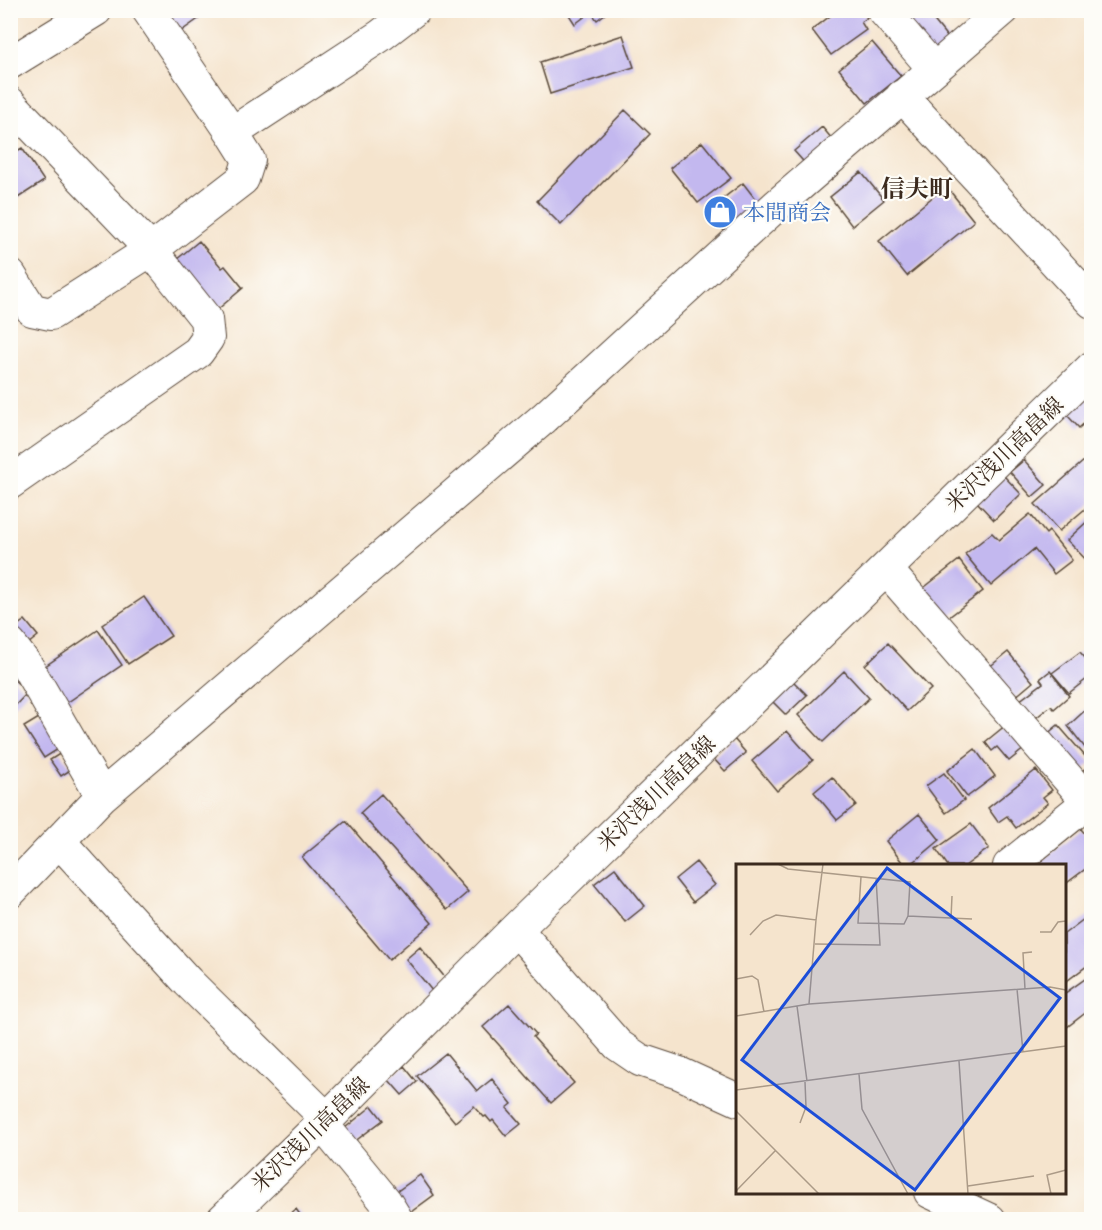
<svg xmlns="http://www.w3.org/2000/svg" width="1102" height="1230" viewBox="0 0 1102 1230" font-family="'IM FELL English','Noto Serif JP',serif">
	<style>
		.building { fill: #c3b8ef }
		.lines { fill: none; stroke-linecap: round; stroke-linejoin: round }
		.minor-casing { stroke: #574638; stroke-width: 34 }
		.major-casing { stroke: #574638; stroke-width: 35 }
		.minor { stroke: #fff; stroke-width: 32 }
		.major { stroke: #fff; stroke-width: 33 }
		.labels { text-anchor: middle; stroke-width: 4.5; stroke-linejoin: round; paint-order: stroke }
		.shop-label { font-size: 22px; fill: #366cbe; stroke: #fdfcf7; text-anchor: start }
		.street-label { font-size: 22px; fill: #3b2a1e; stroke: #fdfcf7 }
		.neighbourhood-label { font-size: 24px; font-weight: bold; fill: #3b2a1e; stroke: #fdfcf7 }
		.inset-road { fill: none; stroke: #ab9a87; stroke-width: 1.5 }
		.view { fill: #1d4ed8; fill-opacity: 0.15; stroke: #1d4ed8; stroke-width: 3 }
		.inset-edge { fill: none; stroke: #3b2a1e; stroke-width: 3 }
	</style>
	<rect width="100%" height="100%" fill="#fdfcf7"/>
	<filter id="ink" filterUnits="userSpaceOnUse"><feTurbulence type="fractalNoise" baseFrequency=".0167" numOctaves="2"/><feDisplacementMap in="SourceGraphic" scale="12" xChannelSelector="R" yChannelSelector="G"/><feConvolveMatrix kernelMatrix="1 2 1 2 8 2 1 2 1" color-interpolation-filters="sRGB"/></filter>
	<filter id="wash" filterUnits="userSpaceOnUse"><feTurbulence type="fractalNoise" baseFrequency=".008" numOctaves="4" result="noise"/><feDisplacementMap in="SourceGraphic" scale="24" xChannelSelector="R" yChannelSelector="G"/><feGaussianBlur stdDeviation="1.35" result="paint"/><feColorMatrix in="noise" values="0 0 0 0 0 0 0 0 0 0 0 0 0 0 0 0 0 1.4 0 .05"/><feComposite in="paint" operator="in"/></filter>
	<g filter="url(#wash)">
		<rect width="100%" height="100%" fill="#f5e4cd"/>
		<g id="blocks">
			<!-- building -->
			<path class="building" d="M166 10H211L180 32Z
				M566 10H610L597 20 591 12 575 24Z
				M838 10H861L867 18 861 22 866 30 831 55 812 30Z
				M910 10H942L932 18 952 43 932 60 899 20Z
				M623 35 634 67 550 94 540 62Z
				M872 42 901 76 867 103 839 69Z
				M625 110 650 134 561 225 537 201Z
				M822 127 838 146 810 169 794 151Z
				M702 142 731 178 698 203 670 168Z
				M22 148 44 181 10 203V155Z
				M861 172 884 200 852 226 830 197Z
				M743 183 760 205 725 232 708 210Z
				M946 186 974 221 907 276 879 241Z
				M199 241 222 268 225 266 243 288 217 310 176 260Z
				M1088 394 1092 398V416L1079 428 1067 415Z
				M1024 460 1046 485 1032 497 1010 472Z
				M1085 460 1092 468V503L1059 531 1035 504Z
				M1004 476 1021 494 994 520 977 502Z
				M1030 514 1046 534 1049 531 1072 560 1054 574 1034 549 991 586 965 554 992 533 999 540Z
				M1092 517V566L1067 540Z
				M959 560 983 591 945 620 921 590Z
				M144 597 171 636 128 664 102 625Z
				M25 620 38 636 23 648 10 631Z
				M98 630 122 665 65 704 41 669Z
				M888 643 931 689 907 711 865 665Z
				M1008 652 1033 682 1014 698 988 668Z
				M1080 652 1092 666V675L1069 693 1052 673Z
				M10 664 20 673 14 680 28 692 10 711Z
				M844 671 869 698 823 742 798 715Z
				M1050 671 1069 696 1054 709 1051 706 1033 720 1019 701 1043 683 1040 679Z
				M793 681 807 695 786 715 772 701Z
				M1092 704V744L1086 749 1068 726Z
				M47 713 63 746 44 758 24 727Z
				M1006 725 1025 748 1009 761 997 747 992 751 985 742Z
				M1058 725 1091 763 1080 773 1046 735Z
				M787 731 813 760 777 791 752 761Z
				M734 739 746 753 725 771 713 758Z
				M975 749 995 776 967 797 947 771Z
				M61 753 72 769 61 776 50 760Z
				M1036 770 1052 790 1043 797 1048 803 1016 828 1007 816 998 822 988 808Z
				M944 773 964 800 946 813 926 786Z
				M832 777 856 805 837 820 814 792Z
				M381 794 468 892 447 910 360 813Z
				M919 814 940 840 909 866H905L886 841Z
				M346 821 432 923 389 960 302 857Z
				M971 824 989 848 965 866H948L936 849Z
				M1081 829 1092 842V864L1064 885V866H1035Z
				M696 862 715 885 693 902 675 879Z
				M615 868 645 906 625 922 594 884Z
				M1092 913V962L1064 983V934Z
				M420 947 447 980 433 992 406 959Z
				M1092 974V1008L1067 1027 1064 1024V994Z
				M509 1004 536 1034 533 1037 574 1083 551 1103 483 1027Z
				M446 1053 477 1091 492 1079 512 1104 507 1108 521 1124 506 1136 493 1120 491 1122 486 1116 484 1117 474 1106 455 1122 417 1076Z
				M404 1066 417 1082 402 1095 388 1079Z
				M372 1106 383 1120 350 1145 340 1132Z
				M420 1175 434 1195 404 1217 389 1197Z
				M296 1209 304 1220H283Z"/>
		</g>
	</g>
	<g filter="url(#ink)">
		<use href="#blocks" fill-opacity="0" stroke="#574638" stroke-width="1.5"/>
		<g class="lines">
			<!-- minor casing -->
			<g class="minor-casing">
				<path id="minor" d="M148 10 232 133
					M883 10 934 69
					M10 63 96 10
					M902 96 1092 302
					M10 103 151 250 206 319 208 338 198 352 10 483
					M10 275 32 310 51 314 151 250 243 179 249 160 232 133 380 36 414 10
					M886 569 1092 806
					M10 644 27 666 102 796
					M59 841 188 982 327 1119
					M1009 866 1088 802
					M10 892 102 796 544 418 778 204 1003 10
					M516 929 618 1045 640 1060 679 1073 738 1100
					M322 1124 386 1202 397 1220
					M930 1192 990 1220"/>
			</g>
			<!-- major casing -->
			<g class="major-casing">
				<path id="major" d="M223 1220 322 1124 516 929 1092 368"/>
			</g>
			<!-- minor -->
			<use href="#minor" class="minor"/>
			<!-- major -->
			<use href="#major" class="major"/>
		</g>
	</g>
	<!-- icons -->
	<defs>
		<g id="shop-disc" transform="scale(1.725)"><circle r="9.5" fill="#3f7fe0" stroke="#fdfcf7"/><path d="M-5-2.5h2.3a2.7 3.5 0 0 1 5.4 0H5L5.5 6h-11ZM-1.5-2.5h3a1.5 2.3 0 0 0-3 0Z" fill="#fff"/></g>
	</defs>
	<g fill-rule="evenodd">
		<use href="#shop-disc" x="720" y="212"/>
	</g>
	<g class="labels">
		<!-- shop labels -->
		<g class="shop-label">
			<text x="743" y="220">本間商会</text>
		</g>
		<!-- street labels -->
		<g class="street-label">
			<text transform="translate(1004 454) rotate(-44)" y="8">米沢浅川高畠線</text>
			<text transform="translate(656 793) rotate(-44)" y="8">米沢浅川高畠線</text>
			<text transform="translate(310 1134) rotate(-44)" y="8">米沢浅川高畠線</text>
		</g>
		<!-- neighbourhood labels -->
		<g class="neighbourhood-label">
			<text x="917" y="197">信夫町</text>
		</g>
	</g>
	<!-- overview -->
	<g transform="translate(736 864)">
		<rect width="330" height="330" fill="#f5e4cd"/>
		<path class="inset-road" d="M42 0 52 5 174 18 172 52M125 13 122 59 168 60 172 52 236 55M215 54 216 32M304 68H315L322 58 330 57M14 71 27 57 40 51 80 56 87 0M79 80 144 81 140 14M0 115 16 112 22 116 28 148M281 125 287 188M289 125 287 89 296 88M73 140 80 56M61 142 71 217M0 152 73 140 314 123 330 126M223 197 232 330M123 210 126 245 172 330M0 226 330 182M0 247 83 330M64 259 70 243 69 218M232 322 298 312M0 327 39 287M315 330 311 311 330 306"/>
		<path class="view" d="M151 4 324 134 179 326 6 196Z"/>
		<rect width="330" height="330" class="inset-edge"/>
	</g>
	<!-- margin -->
	<rect width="1102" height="1230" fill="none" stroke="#fdfcf7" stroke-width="36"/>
</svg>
